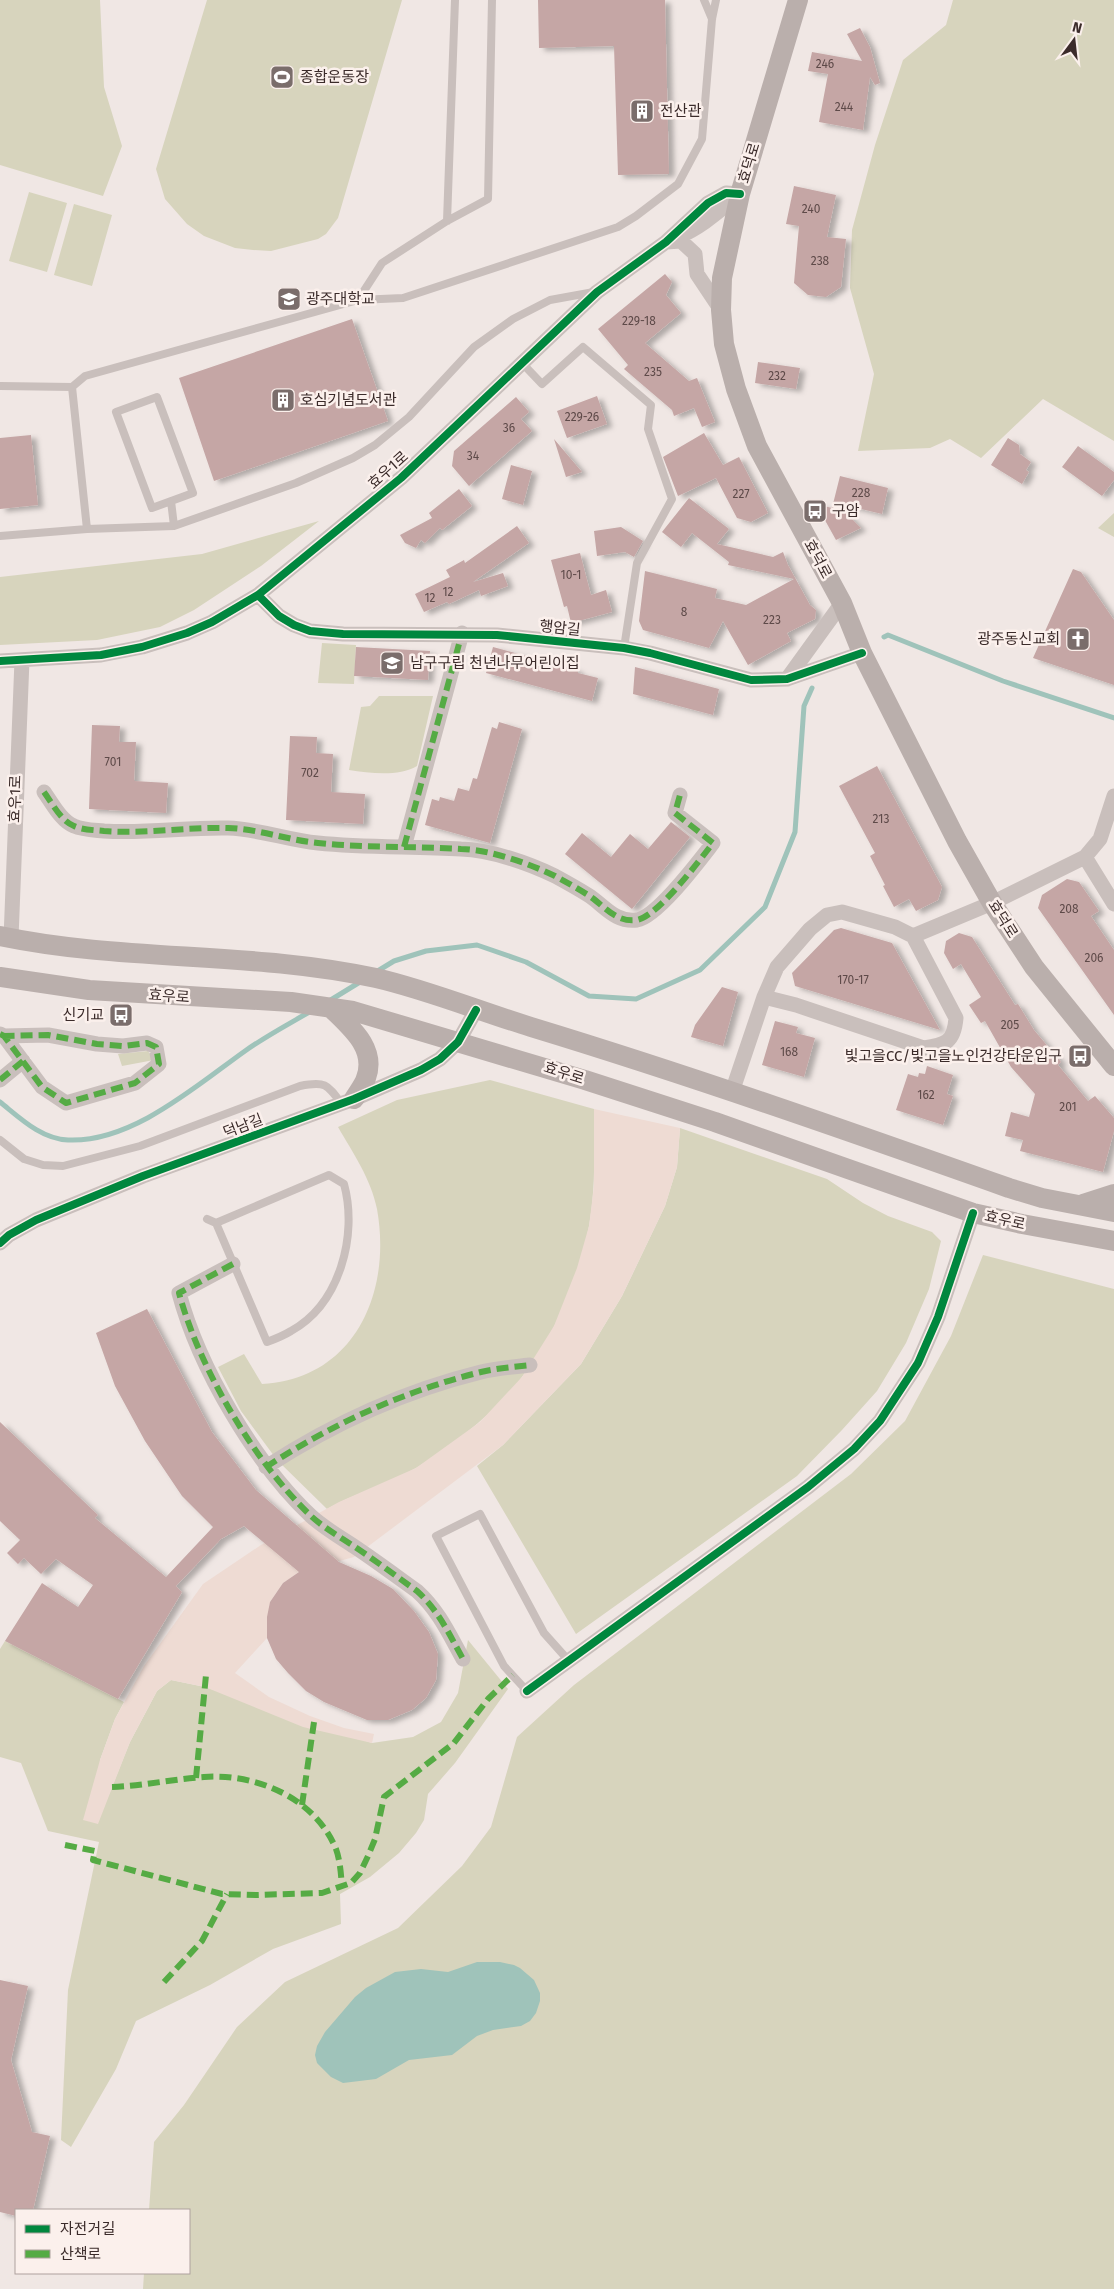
<svg xmlns="http://www.w3.org/2000/svg" width="1114" height="2289" viewBox="0 0 1114 2289" font-family="'Fira Sans','Noto Sans KR',sans-serif">
	<style>
		.green { fill: #d7d4bd }
		.plaza { fill: #eedbd3 }
		.water { fill: #9fc3ba }
		.lines { fill: none; stroke-linecap: round; stroke-linejoin: round }
		.stream { stroke: #9fc3ba; stroke-width: 5 }
		.building { fill: #c5a6a5; filter: url(#shadow) }
		.lane { stroke: #c9bfbc; stroke-width: 8 }
		.street { stroke: #c9bfbc; stroke-width: 15 }
		.secondary { stroke: #baafac; stroke-width: 20 }
		.quiet { stroke: #55ab44; stroke-width: 6; stroke-dasharray: 12 6; stroke-linecap: butt }
		.cycleway-casing { stroke: #fbf0ec; stroke-width: 11 }
		.cycleway { stroke: #00873e; stroke-width: 8 }
		.labels { text-anchor: middle; stroke-width: 5; stroke-linejoin: round; paint-order: stroke }
		.number-label { font-size: 12px; fill: #5e4a49 }
		.poi-label { font-size: 15px; fill: #3b2b2a; stroke: #fbf0ec; text-anchor: start }
		.street-label { font-size: 15px; fill: #3b2b2a; stroke: #fbf0ec }
	</style>
	<defs>
		<filter id="shadow"><feDropShadow dx="5.5" dy="3" stdDeviation="2.5" flood-color="#0004"/></filter>
	</defs>
	<rect width="100%" height="100%" fill="#f0e7e4"/>
	<!-- green -->
	<path class="green" d="M0 0H100L104 87 122 146 103 196 0 165Z
		M207 0H402L338 218 326 234 318 239 271 251 253 250 235 248 204 236 187 224 165 199 156 169Z
		M953 0H1114V441L1043 399 981 458 950 439 930 448 858 451 874 374 850 288 852 230 875 145 903 60 946 25Z
		M29 192 67 203 47 272 9 261Z
		M74 204 112 215 92 286 54 275Z
		M1114 513V537L1098 528Z
		M319 521 261 566 194 610 160 627 97 640 0 645V577L202 554Z
		M322 643 356 645 354 684 318 683Z
		M379 696H433L417 766C398 777 370 773 349 770L361 707 370 706Z
		M148 1051 154 1060 122 1066 118 1054Z
		M490 1080 594 1109C594 1148 596 1187 589 1226 579 1278 555 1335 522 1377 496 1412 454 1445 416 1468 388 1484 356 1493 327 1509L277 1460 241 1411 218 1367 244 1354 262 1384C355 1379 392 1292 377 1209 371 1179 353 1153 338 1127L397 1100Z
		M680 1128 827 1179 863 1203 888 1216 932 1232 941 1241 929 1289 906 1343 877 1391 842 1430 797 1476 576 1634 477 1466 503 1445 581 1364 622 1296 665 1206 677 1167Z
		M983 1255 1114 1289V2289H143L144 2273H189V2210H149L154 2142 184 2105 237 2027 285 1982 398 1928 462 1866 491 1827 517 1737 574 1685 851 1474 905 1421 951 1336Z
		M468 1640 508 1689 455 1763 428 1794 424 1820 416 1833 399 1853 370 1877 340 1894 341 1924 273 1949 210 1985 136 2021 116 2069 71 2147 61 2140 68 1990 99 1842 48 1831 21 1763 0 1757V1649L5 1641 124 1702 115 1719 100 1760 97 1824 130 1742 157 1691 171 1680 205 1687 372 1743 413 1737 441 1722 458 1693Z"/>
	<!-- plaza -->
	<path class="plaza" d="M594 1109 680 1128 677 1167 665 1206 622 1296 581 1364 503 1445 354 1557 299 1572 283 1583 270 1602 267 1638 235 1673 269 1697 310 1716 344 1728 374 1734 372 1743 303 1727 205 1687 171 1680 157 1691 130 1742 98 1824 83 1820 100 1760 115 1719 144 1666 203 1584 261 1545 339 1502 416 1468 480 1422 522 1377 554 1326 577 1268 589 1226 594 1186Z"/>
	<!-- water -->
	<path class="water" d="M477 1962H500L514 1965 520 1968 534 1980 540 1993V2001L536 2013 530 2021 521 2026 493 2030 477 2036 452 2055 409 2060 376 2079 343 2083 331 2077 317 2063 315 2055 317 2046 325 2032 355 1997 366 1988 395 1972 421 1969 448 1972Z"/>
	<g class="lines">
		<!-- stream -->
		<path class="stream" d="M884 637 888 635 1003 681 1114 718
			M376 972 394 961 426 951 477 945 526 962 589 996 636 999 700 970 765 907 795 832 804 706 812 688
			M329 1001 360 982
			M0 1102C20 1118 41 1139 68 1140 132 1143 197 1085 245 1051 266 1036 289 1024 311 1011"/>
	</g>
	<!-- building -->
	<path class="building" d="M538 0H665L669 174 618 175 614 46 539 48Z
		M860 28 870 47 880 83 875 85 870 77 863 130 819 122 828 74 808 71 812 52 862 61 847 34Z
		M794 186 836 195 827 237 846 239 841 287 826 297 808 295 794 283 799 226 786 224Z
		M665 274 672 282 666 295 681 313 645 343 689 381 697 378 715 422 702 427 694 408 674 416 672 410 624 369 628 365 598 329Z
		M352 319 388 421 214 481 179 378Z
		M758 362 800 368 796 389 755 383Z
		M597 396 607 424 567 438 557 411Z
		M516 397 529 412 521 419 532 431 469 486 452 466 454 451Z
		M704 433 723 465 739 457 768 513 751 522 737 518 716 478 678 496 663 457Z
		M31 435 38 505 0 509V438Z
		M1008 438 1019 445 1020 454 1031 462 1026 470 1029 472 1022 484 991 465Z
		M554 439 582 472 566 477Z
		M1078 446 1114 472V480L1102 496 1062 467Z
		M511 465 532 471 523 505 502 499Z
		M840 476 888 488 882 514 836 503 861 528 836 540 816 504 832 508Z
		M459 489 472 506 442 530 440 528 425 543 421 540 416 548 405 543 400 535 432 518 429 513Z
		M689 498 729 529 717 544 773 557 783 552 788 565 810 605 816 610 815 619 787 633 791 641 748 665 723 621 709 648 643 630 639 621 645 571 717 589 715 598 746 605 794 579 728 565 729 562 692 533 681 547 662 532Z
		M517 526 529 543 473 582 503 573 508 586 481 596 479 590 449 604 447 602 424 612 415 594 450 577 446 570 464 560 465 563Z
		M621 527 643 541 634 557 625 552 597 556 594 531Z
		M580 553 591 595 606 590 612 612 571 623 567 606 564 607 551 560Z
		M1073 569 1081 572 1114 620V685L1033 658Z
		M356 647 430 651 428 680 354 676Z
		M493 647 578 670V673L598 678 592 701 486 673Z
		M635 667 719 689 713 715 633 694Z
		M499 722 522 729 490 843 425 825 432 799 439 801 440 797 454 801 458 788 469 791 473 778 477 779 492 727 497 729Z
		M92 725 120 726 119 742H136L134 781 168 783 166 813 89 809Z
		M290 736 317 737 316 753 333 754 331 792 365 794 363 824 286 820Z
		M877 766 942 887 938 900 916 911 909 899 894 907 883 886 885 885 870 856 875 853 839 786Z
		M671 822 690 837 632 909 565 854 582 833 611 857 630 834 648 849Z
		M1067 879 1079 882 1099 911 1091 916 1114 950V1015L1038 908 1042 895Z
		M841 928 892 943 940 1030 795 986 792 973 834 930Z
		M959 933 972 937 1015 1005 1018 1004 1034 1030 1061 1062 1058 1065 1088 1101 1095 1096 1114 1118V1131L1103 1172 1020 1151 1023 1140 1005 1136 1011 1112 1029 1117 1035 1094 1011 1067 985 1021 981 1023 969 1005 981 997 961 964 953 969 944 953 946 941Z
		M722 987 738 992 723 1046 691 1037 695 1025Z
		M775 1021 798 1027 796 1033 815 1038 804 1077 762 1065Z
		M927 1066 953 1075 947 1094 953 1096 943 1125 896 1110 908 1074 918 1077 919 1073 925 1074Z
		M147 1309 212 1432 256 1490 339 1562 371 1576 393 1589 414 1611 429 1632 438 1654 436 1680 426 1698 412 1710 388 1720H367L324 1702 306 1691 288 1673 276 1659 267 1638V1617L270 1602 283 1583 299 1572 244 1526 221 1539 176 1586 182 1592 118 1699 5 1641 42 1583 78 1607 93 1585 56 1559 41 1574 24 1558 18 1564 7 1553 20 1540 0 1521V1422L98 1515 95 1518 166 1577 213 1527 182 1496 145 1441 115 1386 96 1333Z
		M0 1980 28 1986 11 2060 32 2132 50 2136 33 2210H16V2216L0 2212Z"/>
	<g class="lines">
		<!-- lane -->
		<path class="lane" d="M704 0 712 19
			M447 221 455 0
			M358 300 382 263 447 221 488 199 492 0
			M522 363 542 384 583 347 651 405 648 429 672 499 637 563 624 648
			M0 386 72 387 85 376 358 300 403 298 618 227 636 216 678 184 702 139 712 19 716 0
			M72 387 87 529
			M157 397 193 493 152 508 116 412Z
			M171 501 174 526
			M0 536 87 529 174 526 296 483 353 458 375 445 409 417 474 347 513 319 550 300 594 292
			M0 1140 24 1159 43 1165 63 1166 140 1146 300 1086C325 1081 327 1084 341 1103
			M207 1219 216 1223 267 1342C275 1339 283 1336 291 1331 340 1304 358 1235 344 1184L329 1175 216 1223
			M527 1691 504 1666 436 1536 480 1514 544 1633 569 1661"/>
		<!-- street -->
		<path class="street" d="M678 237C702 227 720 210 740 194
			M666 242 681 241 695 254 697 274 721 310
			M258 595 279 616 294 625 310 631 343 634 497 635 624 648 650 653 751 680 787 679 862 653
			M0 661 101 655 142 647 187 633 212 622 258 595 401 478 597 292 666 242 708 203 726 193 740 194
			M787 679 842 603
			M44 792C52 803 61 821 74 826 83 830 94 830 104 831 145 834 187 827 228 828 259 829 287 840 318 843 365 848 413 846 461 849 491 850 528 863 555 876 566 882 577 888 588 895 604 905 615 923 637 920 658 916 699 861 713 843L675 813 680 795
			M404 847 462 633
			M1085 857 1114 904
			M842 912 895 927 913 936 956 1018C954 1042 946 1045 924 1048L796 1005 764 997 777 967 810 929 827 915Z
			M913 936 992 903 1085 857 1100 839 1114 796
			M11 938 22 660
			M0 1034 4 1036 42 1087 66 1103 135 1083 159 1064 156 1047 147 1043 123 1046 97 1044 48 1035 4 1036
			M0 1080 23 1061
			M732 1092 764 997
			M0 1243 9 1235 36 1220 143 1176 354 1099 421 1070 440 1059 458 1042 476 1010
			M233 1264 179 1293C199 1368 255 1463 311 1516 324 1528 340 1537 355 1547 376 1561 396 1576 417 1591 439 1611 449 1634 463 1659
			M266 1467C332 1424 404 1391 481 1372 497 1368 514 1367 530 1365
			M527 1691 808 1487 854 1449 880 1421 918 1363 938 1317 973 1213"/>
		<!-- secondary -->
		<path class="secondary" d="M798 0 740 194 722 278 721 310 724 344 736 389 757 446 842 603 862 653 957 841 992 903 1034 967 1114 1066
			M0 936C124 962 252 951 376 978 428 990 479 1011 531 1027 692 1076 851 1132 1009 1188L1042 1198 1114 1212
			M0 977 89 990 291 1002 353 1011 585 1080 715 1122 973 1213 1022 1224 1114 1241
			M331 1008C350 1027 377 1048 366 1078 364 1085 358 1092 354 1099
			M1083 1204 1114 1194"/>
		<!-- quiet -->
		<path class="quiet" d="M44 792C52 803 61 821 74 826 83 830 94 830 104 831 145 834 187 827 228 828 259 829 287 840 318 843 365 848 413 846 461 849 491 850 528 863 555 876 566 882 577 888 588 895 604 905 615 923 637 920 658 916 699 861 713 843L675 813 680 795
			M404 847 462 633
			M0 1034 4 1036 42 1087 66 1103 135 1083 159 1064 156 1047 147 1043 123 1046 97 1044 48 1035 4 1036
			M0 1080 23 1061
			M233 1264 179 1293C199 1368 255 1463 311 1516 324 1528 340 1537 355 1547 376 1561 396 1576 417 1591 439 1611 449 1634 463 1659
			M266 1467C332 1424 404 1391 481 1372 497 1368 514 1367 530 1365
			M196 1778 206 1675
			M112 1787C143 1786 173 1779 204 1777 256 1773 315 1798 336 1849 340 1860 341 1874 342 1887
			M302 1805 314 1722
			M65 1845 95 1851 93 1860 222 1894 256 1895 322 1893 351 1883 360 1873 368 1856 375 1839 384 1797 454 1743 488 1699 513 1675
			M164 1982 202 1941 227 1894"/>
		<!-- cycleway casing -->
		<g class="cycleway-casing">
			<path id="cycleway" d="M258 595 279 616 294 625 310 631 343 634 497 635 624 648 650 653 751 680 787 679 862 653
				M0 661 101 655 142 647 187 633 212 622 258 595 401 478 597 292 666 242 708 203 726 193 740 194
				M0 1243 9 1235 36 1220 143 1176 354 1099 421 1070 440 1059 458 1042 476 1010
				M527 1691 808 1487 854 1449 880 1421 918 1363 938 1317 973 1213"/>
		</g>
		<!-- cycleway -->
		<use href="#cycleway" class="cycleway"/>
	</g>
	<!-- icons -->
	<defs>
		<g id="stadium-square" transform="scale(1.25)"><rect x="-9" y="-9" width="18" height="18" rx="4" fill="#7a6d6b" stroke="#fbf0ec"/><path d="M0-5a6.5 5 0 1 0 0 10a6.5 5 0 1 0 0-10ZM-3.5-1.8h7v3.6h-7Z" fill="#fff"/></g>
		<g id="building-square" transform="scale(1.25)"><rect x="-9" y="-9" width="18" height="18" rx="4" fill="#7a6d6b" stroke="#fbf0ec"/><path d="M-4-6H4V6H1V3H-1V6H-4ZM-2.5-4.3h1.7v1.8h-1.7ZM.8-4.3h1.7v1.8H.8ZM-2.5-1h1.7V.8h-1.7ZM.8-1h1.7V.8H.8Z" fill="#fff"/></g>
		<g id="university-square" transform="scale(1.25)"><rect x="-9" y="-9" width="18" height="18" rx="4" fill="#7a6d6b" stroke="#fbf0ec"/><path d="M0-5L7-2L0 1L-7-2ZM-4 1L0 2.5L4 1V4Q0 6-4 4Z" fill="#fff"/></g>
		<g id="bus-square" transform="scale(1.25)"><rect x="-9" y="-9" width="18" height="18" rx="4" fill="#7a6d6b" stroke="#fbf0ec"/><path d="M-5-6H5V4H4V6H2V4H-2V6H-4V4H-5ZM-3.5-4V0h7V-4ZM-3.5 1.2v1.5H-2V1.2ZM2 1.2v1.5H3.5V1.2Z" fill="#fff"/></g>
		<g id="church-square" transform="scale(1.25)"><rect x="-9" y="-9" width="18" height="18" rx="4" fill="#7a6d6b" stroke="#fbf0ec"/><path d="M-1.2-6h2.4v3.5h3.3v2.4h-3.3V6h-2.4V-.1h-3.3v-2.4h3.3Z" fill="#fff"/></g>
		<g id="school-square" transform="scale(1.25)"><rect x="-9" y="-9" width="18" height="18" rx="4" fill="#7a6d6b" stroke="#fbf0ec"/><path d="M0-5L7-2L0 1L-7-2ZM-4 1L0 2.5L4 1V4Q0 6-4 4Z" fill="#fff"/></g>
	</defs>
	<g fill-rule="evenodd">
		<use href="#stadium-square" x="282" y="77"/>
		<use href="#building-square" x="642" y="111"/>
		<use href="#university-square" x="289" y="299"/>
		<use href="#building-square" x="283" y="400"/>
		<use href="#bus-square" x="815" y="511"/>
		<use href="#church-square" x="1078" y="639"/>
		<use href="#school-square" x="392" y="663"/>
		<use href="#bus-square" x="121" y="1015"/>
		<use href="#bus-square" x="1080" y="1056"/>
	</g>
	<g class="labels">
		<!-- number labels -->
		<g class="number-label">
			<text x="825" y="68">246</text>
			<text x="844" y="111">244</text>
			<text x="811" y="213">240</text>
			<text x="820" y="265">238</text>
			<text x="639" y="325">229-18</text>
			<text x="653" y="376">235</text>
			<text x="777" y="380">232</text>
			<text x="582" y="421">229-26</text>
			<text x="509" y="432">36</text>
			<text x="473" y="460">34</text>
			<text x="861" y="497">228</text>
			<text x="741" y="498">227</text>
			<text x="571" y="579">10-1</text>
			<text x="448" y="596">12</text>
			<text x="430" y="602">12</text>
			<text x="684" y="616">8</text>
			<text x="772" y="624">223</text>
			<text x="113" y="766">701</text>
			<text x="310" y="777">702</text>
			<text x="881" y="823">213</text>
			<text x="1069" y="913">208</text>
			<text x="1094" y="962">206</text>
			<text x="853" y="984">170-17</text>
			<text x="1010" y="1029">205</text>
			<text x="789" y="1056">168</text>
			<text x="926" y="1099">162</text>
			<text x="1068" y="1111">201</text>
		</g>
		<!-- poi labels -->
		<g class="poi-label">
			<text x="300" y="82">종합운동장</text>
			<text x="660" y="116">전산관</text>
			<text x="306" y="304">광주대학교</text>
			<text x="300" y="405">호심기념도서관</text>
			<text x="832" y="516">구암</text>
			<text x="1060" y="644" text-anchor="end">광주동신교회</text>
			<text x="410" y="668">남구구립 천년나무어린이집</text>
			<text x="104" y="1020" text-anchor="end">신기교</text>
			<text x="1062" y="1061" text-anchor="end">빛고을CC/빛고을노인건강타운입구</text>
		</g>
		<!-- street labels -->
		<g class="street-label">
			<text transform="translate(749 163) rotate(-73)" y="5">효덕로</text>
			<text transform="translate(388 470) rotate(-42)" y="5">효우1로</text>
			<text transform="translate(818 559) rotate(62)" y="5">효덕로</text>
			<text transform="translate(560 628) rotate(6)" y="5">행암길</text>
			<text transform="translate(15 799) rotate(-88)" y="5">효우1로</text>
			<text transform="translate(1003 919) rotate(58)" y="5">효덕로</text>
			<text transform="translate(169 996) rotate(4)" y="5">효우로</text>
			<text transform="translate(564 1073) rotate(18)" y="5">효우로</text>
			<text transform="translate(243 1126) rotate(-21)" y="5">덕남길</text>
			<text transform="translate(1005 1220) rotate(13)" y="5">효우로</text>
		</g>
	</g>
	<!-- legend -->
	<rect x="15" y="2209" width="175" height="65" fill="#fbf0ec" stroke="#aea19e"/>
	<rect x="25" y="2225" width="25" height="8" fill="#00873e" stroke="#aea19e"/>
	<text x="60" y="2234" font-size="15" fill="#3b2b2a">자전거길</text>
	<rect x="25" y="2250" width="25" height="8" fill="#55ab44" stroke="#aea19e"/>
	<text x="60" y="2259" font-size="15" fill="#3b2b2a">산책로</text>
	<!-- north arrow -->
	<g transform="translate(1074 40) rotate(15)" stroke="#fbf0ec" stroke-width="4" paint-order="stroke">
	<path d="M0-4L9 19L0 12L-9 19Z" fill="#3b2b2a"/>
	<text y="-8" font-size="14" font-weight="bold" text-anchor="middle" fill="#3b2b2a">N</text>
	</g>
</svg>
